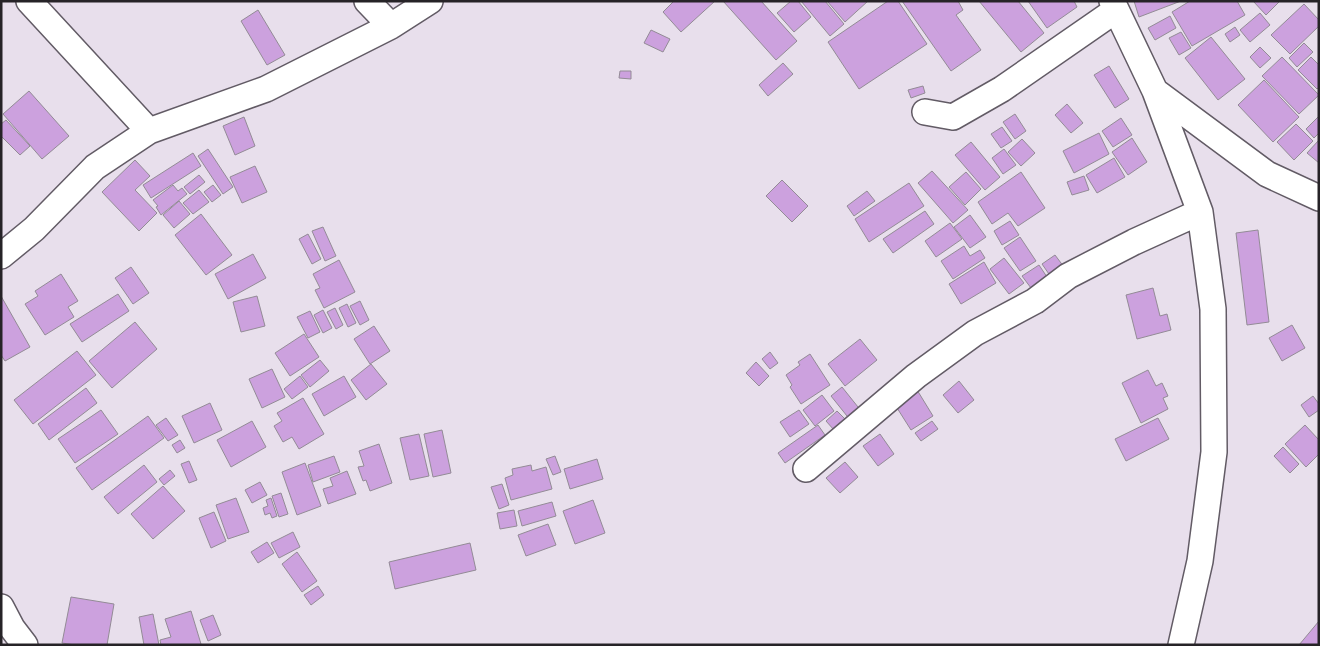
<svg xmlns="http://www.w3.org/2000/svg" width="1320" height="646" viewBox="0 0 1320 646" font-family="'Work Sans',sans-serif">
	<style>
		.building { fill: #cca1de; stroke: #938b96 }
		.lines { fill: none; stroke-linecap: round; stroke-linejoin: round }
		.minor-casing { stroke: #625b65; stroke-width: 28 }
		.minor { stroke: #fff; stroke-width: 25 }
	</style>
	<rect width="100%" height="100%" fill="#e8dfec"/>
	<!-- building -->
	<path class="building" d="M674 1H715L681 32 663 12Z
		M723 1H761L797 41 776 60Z
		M791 1H798L811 17 794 32 777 13Z
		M801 1H825L844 24 830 36Z
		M827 1H868L845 22Z
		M888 1H898L927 44 859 89 828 42Z
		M902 1H958L963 10 956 15 981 50 951 71Z
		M979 1H1018L1044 33 1021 52Z
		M1028 1H1074L1077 7 1047 28Z
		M1134 1H1181L1139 17Z
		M1190 1H1237L1245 15 1192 46 1172 12Z
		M1253 1H1280L1266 15Z
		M1304 4 1319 20V26L1290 54 1271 35Z
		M258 10 285 55 267 65 241 21Z
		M1260 13 1270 25 1250 42 1240 30Z
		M1170 16 1176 28 1155 40 1148 28Z
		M1235 27 1240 35 1230 42 1225 34Z
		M651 30 670 39 663 52 644 43Z
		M1181 32 1191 48 1179 55 1169 38Z
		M1211 37 1245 79 1218 100 1185 58Z
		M1304 43 1313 52 1297 67 1289 58Z
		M1260 47 1271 58 1260 68 1250 57Z
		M1282 57 1319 95 1299 114 1262 76Z
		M1311 57 1319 65V87L1317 89 1298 70Z
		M783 63 793 74 768 96 759 85Z
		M1109 66 1129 99 1115 108 1094 75Z
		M620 71H631V79L619 78Z
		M1264 80 1299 117 1273 142 1238 105Z
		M923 86 925 93 911 98 908 90Z
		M29 91 69 136 42 159 3 114Z
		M1067 104 1083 123 1071 133 1055 115Z
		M1015 114 1026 131 1015 139 1003 122Z
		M1319 116V133L1314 138 1306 129Z
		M244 117 255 146 235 155 223 126Z
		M1121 118 1132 135 1113 147 1102 131Z
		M6 120 30 146 20 155 1 136V124Z
		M1296 124 1313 141 1294 160 1277 142Z
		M1002 127 1012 141 1001 148 991 134Z
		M1099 133 1109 154 1074 173 1063 151Z
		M1132 138 1147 162 1128 175 1112 152Z
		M1022 139 1035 153 1021 166 1008 152Z
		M1319 140V163L1307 153Z
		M971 142 1000 177 985 190 955 155Z
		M208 149 233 187 223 194 198 156Z
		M1004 149 1016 165 1003 174 992 158Z
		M193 153 201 166 151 198 143 185Z
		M1114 158 1125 177 1097 193 1086 175Z
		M135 160 150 176 135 190 157 213 139 231 102 192Z
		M255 166 267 192 242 203 230 177Z
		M932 171 968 210 953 223 918 183Z
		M966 172 981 189 965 205 949 187Z
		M1021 172 1045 208 1018 226 1008 213 992 224 978 202Z
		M199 175 205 182 190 194 184 187Z
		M1084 176 1089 190 1072 195 1067 182Z
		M782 180 808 206 792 222 766 196Z
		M909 183 924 206 869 242 855 219Z
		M173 185 178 191 182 188 187 194 161 215 156 207 158 206 153 200Z
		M213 185 221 195 212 202 204 192Z
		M199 190 209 202 193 214 183 203Z
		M867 191 875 201 854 216 847 206Z
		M179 201 190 214 174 228 163 215Z
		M925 211 934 224 893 253 883 239Z
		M201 214 232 255 206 275 175 235Z
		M970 215 986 237 970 248 954 227Z
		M1010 221 1019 235 1002 245 994 231Z
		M950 223 962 239 936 257 925 241Z
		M323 227 336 256 325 261 312 231Z
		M1258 230 1269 322 1247 325 1236 233Z
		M308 234 321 259 312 264 299 239Z
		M1020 237 1036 261 1020 271 1004 248Z
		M964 246 970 256 980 250 985 258 953 279 941 261Z
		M253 254 266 278 228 299 215 274Z
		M1055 255 1064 267 1051 277 1042 264Z
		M1004 258 1024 283 1009 294 990 269Z
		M339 260 355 292 324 308 315 290 320 288 313 274Z
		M984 262 996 283 961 304 949 284Z
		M1039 265 1047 277 1031 288 1022 276Z
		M131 267 149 293 133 304 115 278Z
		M61 274 78 301 68 307 74 317 45 335 25 304 38 296 35 291Z
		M1153 288 1160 316 1167 314 1171 330 1137 339 1126 295Z
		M118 294 129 311 82 342 70 324Z
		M1 296 30 347 5 361 1 355Z
		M257 296 265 326 241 332 233 302Z
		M360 301 369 320 360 325 350 306Z
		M347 304 356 323 348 327 339 308Z
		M335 308 343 325 336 329 327 312Z
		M323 310 332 328 323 333 314 315Z
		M310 311 320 332 308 338 297 317Z
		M135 322 157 349 112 388 89 361Z
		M1292 325 1305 348 1282 361 1269 338Z
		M374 326 390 351 370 364 354 339Z
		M304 334 319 357 290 376 275 353Z
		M860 339 877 360 845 386 828 364Z
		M77 351 96 375 33 424 14 400Z
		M770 352 778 363 770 369 762 359Z
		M810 354 830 385 801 404 790 387 792 385 786 375 800 365 798 362Z
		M320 360 329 371 310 387 301 375Z
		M756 362 769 376 759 386 746 373Z
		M371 364 387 384 366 400 351 380Z
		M272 369 285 397 262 408 249 379Z
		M1148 370 1156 386 1162 383 1168 396 1163 398 1168 409 1141 423 1122 383Z
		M300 376 308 387 292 399 284 389Z
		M344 376 356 397 324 416 312 394Z
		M959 381 974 400 958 413 943 395Z
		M914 385 933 416 911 430 892 400Z
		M842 387 862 412 851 421 831 396Z
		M86 388 97 403 49 440 38 424Z
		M822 395 834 411 815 426 803 410Z
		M1313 396 1319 404V410L1309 417 1301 405Z
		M303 398 324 434 299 449 292 437 283 442 274 426 282 421 277 413Z
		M210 403 222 430 194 443 182 416Z
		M101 410 118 434 75 463 58 439Z
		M799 410 809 424 790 437 780 422Z
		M837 411 846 420 834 430 826 421Z
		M148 416 164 438 92 490 76 468Z
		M166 418 178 435 168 441 156 425Z
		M1158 418 1169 439 1126 461 1115 439Z
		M252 421 266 447 231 467 217 440Z
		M932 421 938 429 921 441 915 433Z
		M818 425 825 435 785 463 778 453Z
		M1305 425 1319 440V454L1306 467 1285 444Z
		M442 430 451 473 433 477 424 434Z
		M419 434 429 476 410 480 400 438Z
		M880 434 894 454 878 466 863 446Z
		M180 440 185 448 177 453 172 445Z
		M379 444 392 483 370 491 366 480 363 481 358 467 364 466 359 451Z
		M1283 447 1299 464 1290 473 1274 456Z
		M334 456 340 472 313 482 308 465Z
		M555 456 561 472 553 475 546 459Z
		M597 459 603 479 570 489 564 469Z
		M189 461 197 480 189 483 181 464Z
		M845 462 858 477 840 493 826 478Z
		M305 463 321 506 297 515 282 472Z
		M144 465 157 482 118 514 104 497Z
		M531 465 532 471 546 467 552 489 511 500 505 478 513 475 512 469Z
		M170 470 175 476 164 485 159 479Z
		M347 471 356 494 328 504 323 489 333 486 330 478Z
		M260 482 267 495 252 503 245 490Z
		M502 484 509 505 499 509 491 487Z
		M163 486 185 511 153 539 131 514Z
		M281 493 288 514 279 517 272 496Z
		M236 498 249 532 228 539 216 505Z
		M271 498 277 516 272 518 270 513 265 515 263 508 268 506 266 500Z
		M593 500 605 533 575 544 563 511Z
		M552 502 556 516 522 526 518 511Z
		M514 510 517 526 500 529 497 513Z
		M214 512 226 541 211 548 199 518Z
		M548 524 556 545 526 556 518 535Z
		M293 532 300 547 279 558 271 543Z
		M267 542 274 553 258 563 251 552Z
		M470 543 476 570 395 589 389 562Z
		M297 552 317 581 302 592 282 564Z
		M318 586 324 595 311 605 304 595Z
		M71 597 114 604 107 645H75L62 643Z
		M191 611 201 644 198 645H161L160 640 171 637 165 619Z
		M153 614 159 645H144L139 617Z
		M213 615 221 635 208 641 200 620Z
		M1319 621V645H1299Z"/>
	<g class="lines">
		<!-- minor casing -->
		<g class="minor-casing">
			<path id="minor" d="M29 1 149 131
				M367 1 391 26
				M1112 1 1155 91 1200 212 1213 309 1214 452 1200 561 1181 645
				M1155 91 1267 174 1319 198
				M925 112 953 117 1002 89 1116 10
				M1 256 34 229 95 167 149 131 266 89 391 26 430 1
				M806 469 916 376 975 333 1035 301 1068 276 1134 242 1200 212
				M1 607 12 628 25 645"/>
		</g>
		<!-- minor -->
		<use href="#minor" class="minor"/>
	</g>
	<!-- border -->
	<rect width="1320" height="646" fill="none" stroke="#262327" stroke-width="5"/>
</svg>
